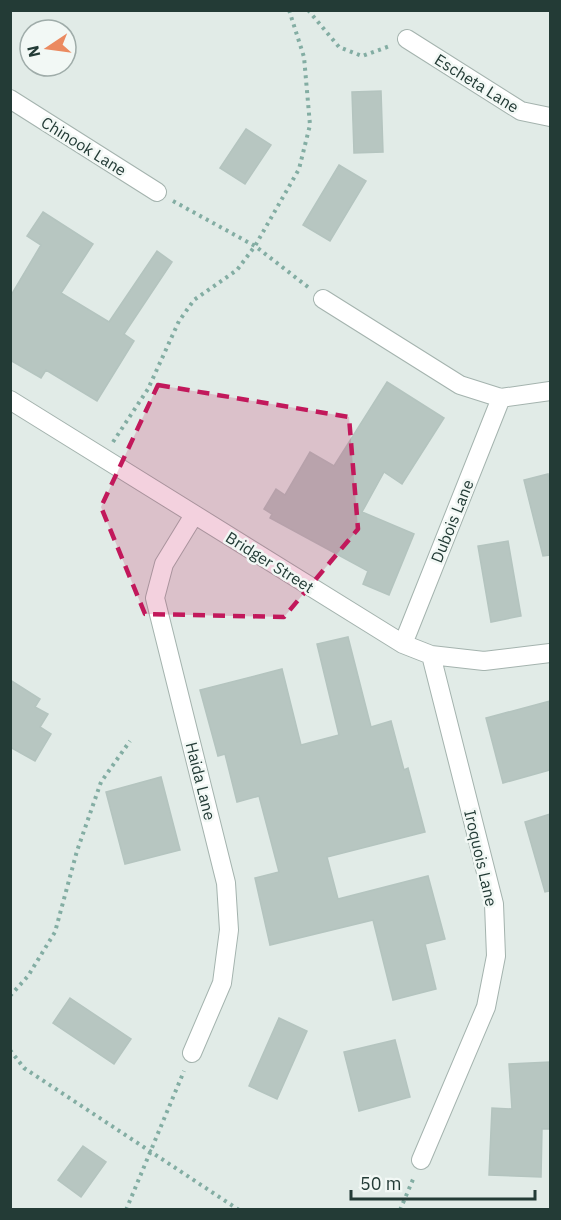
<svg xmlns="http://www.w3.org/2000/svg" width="561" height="1220" viewBox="0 0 561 1220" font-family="'IBM Plex Sans',sans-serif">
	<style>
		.building { fill: #b7c6c1; stroke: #b4c4bf; stroke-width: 1.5 }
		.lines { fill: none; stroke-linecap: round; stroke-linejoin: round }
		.street-casing { stroke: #a4b3ae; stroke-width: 20 }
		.path { stroke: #83ada3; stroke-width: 4; stroke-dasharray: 3 4.5; stroke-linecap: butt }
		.street { stroke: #fff; stroke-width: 18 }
		.marked { fill: #c2185b; fill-opacity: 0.2; stroke: #c2185b; stroke-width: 4.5; stroke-dasharray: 12 8; stroke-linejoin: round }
		.labels { text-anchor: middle; stroke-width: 5; stroke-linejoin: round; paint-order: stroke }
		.street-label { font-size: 16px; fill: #233b36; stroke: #f2f8f5 }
	</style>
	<rect width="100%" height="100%" fill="#e1ebe7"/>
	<!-- building -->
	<path class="building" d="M381 91 383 152 354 153 352 92Z
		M246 129 271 145 245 184 220 168Z
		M339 165 366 181 330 241 303 225Z
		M43 212 93 244 61 293 109 322 157 251 172 262 124 334 134 341 97 401 46 370 41 378 10 360V297L41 245 27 236Z
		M387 382 444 418 402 484 384 472 362 512 414 534 389 595 363 584 368 571 270 518 272 514 264 509 276 489 285 495 310 452 334 466Z
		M548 474 550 485V555L543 556 524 480Z
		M508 541 521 616 491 622 478 546Z
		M348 637 371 727 391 721 404 770 408 768 425 832 327 857 338 899 428 876 445 939 425 944 436 989 393 1000 373 920 270 945 255 878 279 872 259 796 237 802 225 754 218 756 200 690 282 669 301 745 339 735 317 644Z
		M10 680 40 699 35 707 48 714 40 727 51 734 35 761 10 747Z
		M550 701V770L503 783 486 718Z
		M161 777 180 850 125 864 106 792Z
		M550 814V891L545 892 525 822Z
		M70 998 131 1039 114 1064 53 1023Z
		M279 1018 307 1031 277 1099 249 1086Z
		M395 1040 410 1097 359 1111 344 1052Z
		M550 1062V1129H542L541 1177 489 1175 492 1108 512 1109 509 1064Z
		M83 1146 106 1162 81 1197 58 1180Z"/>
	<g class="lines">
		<!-- street casing -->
		<g class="street-casing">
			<path id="street" d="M407 39 521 111 550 117
				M10 99 157 192
				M323 299 460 385 501 398 550 391
				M10 400 403 644 431 655 484 661 550 653
				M403 644 501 398
				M192 1053 222 983 229 930 226 883 155 598 164 564 194 515
				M421 1160 486 1007 496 956 494 904 431 655"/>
		</g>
		<!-- path -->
		<path class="path" d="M308 10 339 47 362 56 390 46
			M173 201 255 246 308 287
			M113 442 148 389 179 321 194 300 237 270 255 246 299 169 310 125 304 57 289 10
			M10 996 28 976 55 932 77 851 101 782 130 741
			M10 1050 24 1068 239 1210
			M126 1210 184 1071
			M400 1210 414 1177"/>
		<!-- street -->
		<use href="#street" class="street"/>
	</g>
	<!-- marked area -->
	<path class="marked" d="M158 385 349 417 358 529 284 617 145 614 101 507Z"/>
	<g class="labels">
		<!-- street labels -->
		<g class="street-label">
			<text transform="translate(477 83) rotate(32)" y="6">Escheta Lane</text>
			<text transform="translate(84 146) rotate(32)" y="6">Chinook Lane</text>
			<text transform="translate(452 521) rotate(-68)" y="6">Dubois Lane</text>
			<text transform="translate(270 562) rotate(32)" y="6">Bridger Street</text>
			<text transform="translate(201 781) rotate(76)" y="6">Haida Lane</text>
			<text transform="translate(481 858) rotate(77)" y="6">Iroquois Lane</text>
		</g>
	</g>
	<!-- border -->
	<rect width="561" height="1220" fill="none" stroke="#233b36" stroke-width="24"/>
	<!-- north arrow -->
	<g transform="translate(48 48) rotate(257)"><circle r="28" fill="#f2f8f5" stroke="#9faca9" stroke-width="1.5"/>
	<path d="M0-4.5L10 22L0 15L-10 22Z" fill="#eb8a60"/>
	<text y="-9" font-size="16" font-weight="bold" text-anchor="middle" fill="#233b36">N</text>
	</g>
	<!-- scale -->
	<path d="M351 1190v9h184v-9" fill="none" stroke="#233b36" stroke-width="3"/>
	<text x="360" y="1190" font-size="18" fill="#233b36" stroke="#f2f8f5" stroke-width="4.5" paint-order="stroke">50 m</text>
</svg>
